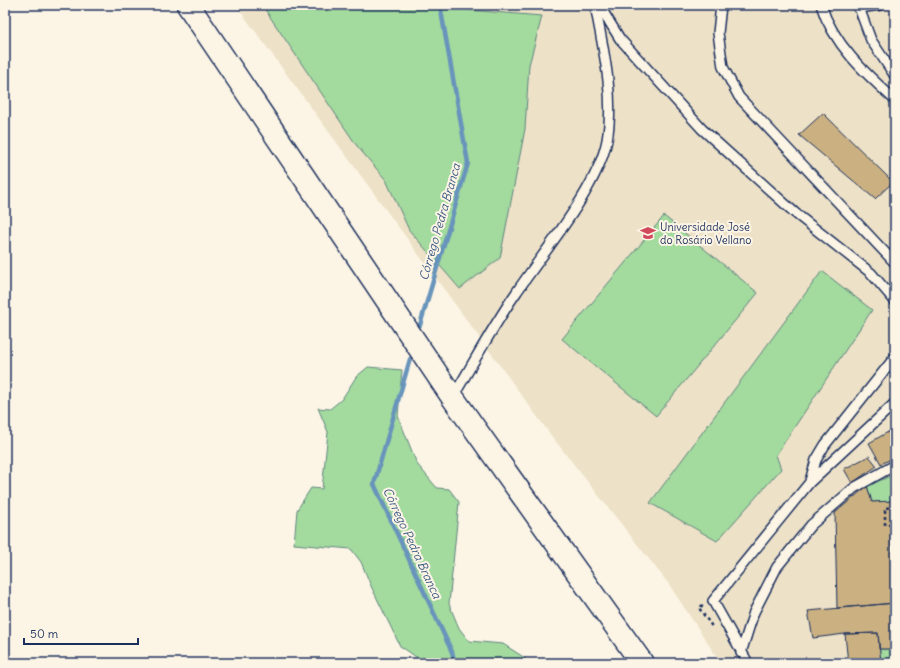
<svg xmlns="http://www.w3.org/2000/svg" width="900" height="668" viewBox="0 0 900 668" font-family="Delius,sans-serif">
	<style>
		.built { fill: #ede1c7 }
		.green { fill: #a3da9e; stroke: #5f847e }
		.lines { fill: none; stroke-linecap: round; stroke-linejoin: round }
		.stream { stroke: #6794bc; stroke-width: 4.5 }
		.building { fill: #cbb181; stroke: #1b2f5e }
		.service-casing { stroke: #1b2f5e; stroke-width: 12 }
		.trunk-casing { stroke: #1b2f5e; stroke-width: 25 }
		.path { stroke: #1b2f5e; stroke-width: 2.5; stroke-dasharray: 3 3; stroke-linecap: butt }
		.service { stroke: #fcf5e5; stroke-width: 9 }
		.trunk { stroke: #fcf5e5; stroke-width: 22 }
		.labels { text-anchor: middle; stroke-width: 4; stroke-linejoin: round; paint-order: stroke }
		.poi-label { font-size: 11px; fill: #1b2f5e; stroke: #fcf5e5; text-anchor: start }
		.water-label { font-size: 12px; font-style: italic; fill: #3a5985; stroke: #fcf5e5 }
	</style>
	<rect width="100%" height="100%" fill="#fcf5e5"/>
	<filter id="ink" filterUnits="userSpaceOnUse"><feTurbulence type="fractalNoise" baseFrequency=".025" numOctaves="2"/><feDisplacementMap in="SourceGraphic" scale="8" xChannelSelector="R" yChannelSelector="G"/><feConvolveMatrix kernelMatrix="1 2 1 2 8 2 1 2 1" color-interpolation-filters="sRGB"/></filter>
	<g filter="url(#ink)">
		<!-- built -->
		<path class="built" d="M236 5H895V663H721L668 583 553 438Z"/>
		<!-- green -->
		<path class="green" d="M262 5H406L542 16 529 65 525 129 500 258 460 289 409 230 386 180 357 146Z
			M664 216 758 293 656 416 562 339Z
			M822 271 872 310 776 455 781 469 717 541 650 503Z
			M368 367 402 370 398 416 417 464 437 488 449 489 459 502 449 604 459 628 469 641 503 644 525 658 524 663H425L400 646 371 586 361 562 351 549 294 544 297 510 311 488 322 489 328 432 318 408 330 409 342 399 356 377Z
			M895 474V501L872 502 867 486Z
			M879 649H895V663H881Z"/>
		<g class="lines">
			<!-- stream -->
			<path class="stream" d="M420 325 468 163 440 5
				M410 359 374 484 452 652 455 663"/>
		</g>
		<!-- building -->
		<path class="building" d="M823 113 893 182 875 199 799 135Z
			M895 428V457L881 464 869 443Z
			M869 456 877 466 852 483 844 469Z
			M867 486 872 502 895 501V532L891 533 895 603 837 608 835 513Z
			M895 603V649H879L878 633 845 634 813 638 808 611Z
			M878 633 881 663H848L845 634Z"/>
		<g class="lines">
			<!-- service casing -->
			<g class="service-casing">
				<path id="service" d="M599 5 620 39 702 129 795 213 871 273 895 301
					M721 5 718 33 723 67 739 97 895 263
					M821 5C833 44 866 74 895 100
					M858 5 871 40 895 76
					M858 8 881 5
					M453 397C474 362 493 326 516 293 544 251 598 188 607 140 615 96 603 48 595 5
					M810 481 816 460 825 445 895 357
					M741 653 754 612 777 567 811 525 854 488 895 465
					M748 663 713 601 810 482 895 403"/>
			</g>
			<!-- trunk casing -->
			<g class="trunk-casing">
				<path id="trunk" d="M188 5 453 398 642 663"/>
			</g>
			<!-- path -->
			<path class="path" d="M895 507 885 508V525L895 524
				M703 605 699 608 713 628"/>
			<!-- service -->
			<use href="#service" class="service"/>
			<!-- trunk -->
			<use href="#trunk" class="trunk"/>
		</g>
	</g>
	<!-- icons -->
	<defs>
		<g id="university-bare" transform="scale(1.2)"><path d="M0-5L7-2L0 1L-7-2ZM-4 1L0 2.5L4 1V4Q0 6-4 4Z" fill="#d1495b" stroke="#fcf5e5" stroke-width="2.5" paint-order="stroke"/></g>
	</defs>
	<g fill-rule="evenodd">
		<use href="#university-bare" x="648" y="233"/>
	</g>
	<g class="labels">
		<!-- poi labels -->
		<g class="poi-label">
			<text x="660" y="231">Universidade José<tspan x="660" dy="13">do Rosário Vellano</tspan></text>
		</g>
		<!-- water labels -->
		<g class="water-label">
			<text transform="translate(440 222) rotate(-74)" y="4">Córrego Pedra Branca</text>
			<text transform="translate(412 543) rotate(65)" y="4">Córrego Pedra Branca</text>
		</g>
	</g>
	<!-- margin -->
	<rect width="900" height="668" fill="none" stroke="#fcf5e5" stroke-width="20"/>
	<rect x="10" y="10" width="880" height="648" fill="none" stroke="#1b2f5e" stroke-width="1.5" filter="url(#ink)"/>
	<!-- scale -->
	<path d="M24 638v6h114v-6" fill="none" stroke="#1b2f5e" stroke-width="2"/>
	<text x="30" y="638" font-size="12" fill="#1b2f5e" stroke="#fcf5e5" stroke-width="3" paint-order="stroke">50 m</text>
</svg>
